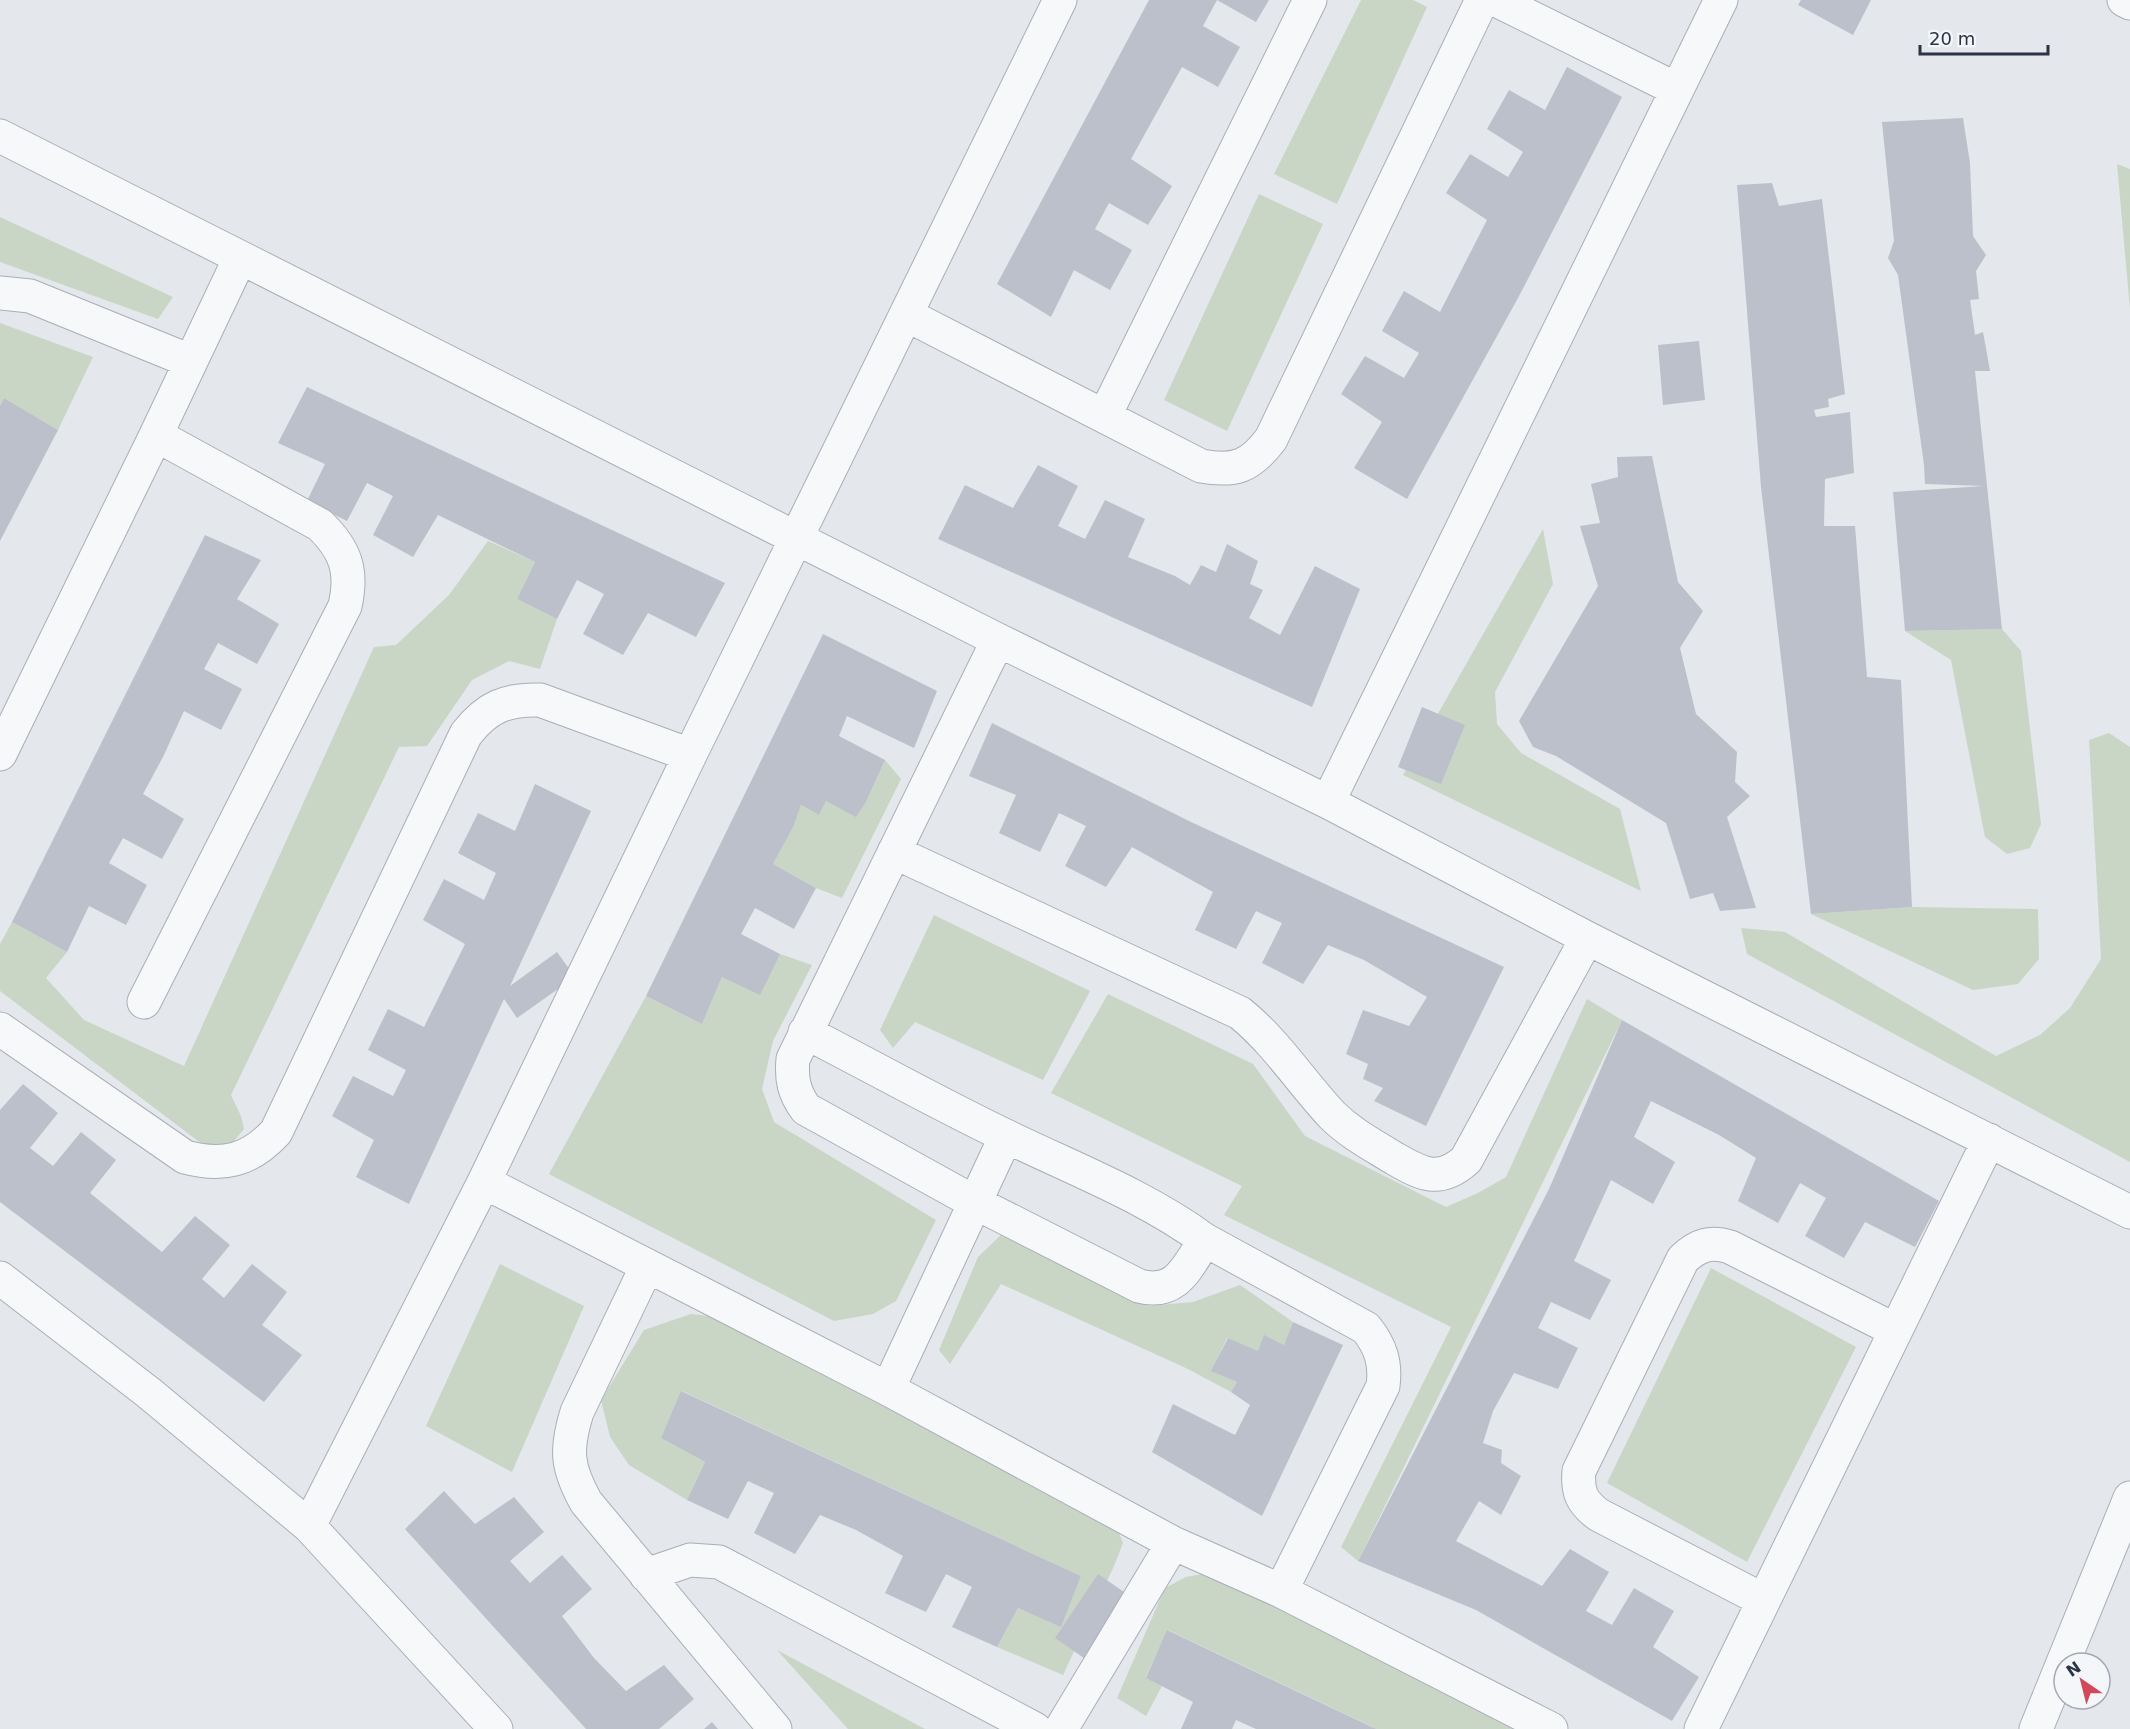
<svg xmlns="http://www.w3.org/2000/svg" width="2130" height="1729" viewBox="0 0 2130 1729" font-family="'DejaVu Sans',sans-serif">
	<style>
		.green { fill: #c9d6c5 }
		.building { fill: #bbc0ca }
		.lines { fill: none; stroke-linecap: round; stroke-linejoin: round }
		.minor-casing { stroke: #a9aeb7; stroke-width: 35 }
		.minor { stroke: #f7f8fa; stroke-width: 33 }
	</style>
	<rect width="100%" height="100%" fill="#e4e7ec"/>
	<!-- green -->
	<path class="green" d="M1361 0H1413L1427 7 1337 204 1274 174Z
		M2117 164 2130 169V309Z
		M1259 194 1323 224 1227 431 1164 400Z
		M0 217 173 297 158 319 0 262Z
		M0 323 93 357 58 430 4 398 0 406Z
		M1543 529 1553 584 1495 692 1497 724 1521 753 1620 809 1641 891 1403 775Z
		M488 541 535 562 517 599 557 619 540 669 509 661 472 680 427 746 399 747 231 1095 241 1116 244 1129 229 1147 210 1150 0 991V944L12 922 67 952 46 978 84 1020 184 1066 374 647 396 645 449 595Z
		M2002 629 2021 651 2041 824 2030 848 2007 854 1985 837 1951 660 1905 631Z
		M2109 733 2130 747V1162L1747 954 1741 928 1785 932 1996 1056 2040 1035 2070 1008 2101 959 2089 740Z
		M885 760 901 779 842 898 816 888 773 864 792 827 801 805 819 815 826 801 856 816 866 802Z
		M1912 907 2038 909 2039 959 2018 984 1973 990 1811 914Z
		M934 915 1090 991 1043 1080 915 1022 893 1048 880 1030Z
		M780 954 812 965 773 1041 762 1089 774 1122 936 1220 896 1301 873 1314 834 1321 549 1174 646 996 702 1024 722 977Z
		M1108 994 1253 1064 1305 1136 1446 1207 1478 1193 1506 1177 1587 999 1622 1020 1358 1561 1341 1547 1451 1327 1224 1215 1242 1186 1051 1093Z
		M1002 1234 1036 1246 1149 1306 1193 1302 1240 1285 1293 1322 1284 1345 1264 1336 1258 1351 1227 1338 1212 1371 1237 1382 1231 1392 1188 1369 1001 1284 950 1364 939 1350 978 1257Z
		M500 1264 584 1306 512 1472 426 1426Z
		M1711 1268 1856 1347 1747 1562 1607 1483Z
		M691 1314 728 1318 1113 1518 1123 1543 1114 1566 1063 1675 997 1647 1018 1608 1061 1626 1081 1576 682 1391 661 1438 705 1462 687 1500 629 1465 610 1437 601 1400 644 1330Z
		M1213 1572 1513 1729H1377L1168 1630 1146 1677 1162 1686 1146 1716 1117 1698 1165 1588 1186 1577Z
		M777 1650 925 1729H848Z"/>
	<!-- building -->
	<path class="building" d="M1149 0H1217L1203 26 1240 47 1218 87 1182 67 1131 159 1172 186 1148 225 1109 203 1095 229 1132 250 1110 290 1074 270 1051 317 997 284Z
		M1217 0H1269L1256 22Z
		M1801 0H1871L1853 35 1798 5Z
		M1567 67 1622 97 1518 298 1407 499 1354 468 1382 422 1341 394 1365 356 1404 378 1419 353 1382 331 1404 291 1440 312 1487 220 1446 193 1470 154 1508 177 1523 152 1487 129 1509 90 1545 110Z
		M1963 118 1970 163 1973 236 1986 255 1976 271 1979 299 1970 300 1975 335 1983 332 1990 371H1975L2002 629 1905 631 1893 492 1984 486 1925 484 1924 465 1898 275 1888 258 1894 241 1882 122Z
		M1772 183 1779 206 1822 199 1845 394 1828 399 1829 407 1814 410 1816 417 1850 412 1854 473 1825 479 1824 526H1855L1867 677 1901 680 1912 907 1811 914 1761 487 1737 185Z
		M1699 341 1705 400 1663 405 1658 345Z
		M307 387 725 583 696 637 648 613 623 655 583 634 604 594 577 580 557 619 517 599 535 562 438 515 413 557 373 535 393 496 367 483 347 521 307 501 325 464 278 443Z
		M4 398 58 430 0 541V406Z
		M1652 456 1678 582 1703 611 1680 648 1696 714 1737 752 1735 782 1750 796 1727 817 1756 908 1720 911 1713 893 1690 899 1666 823 1556 756 1533 747 1519 721 1598 586 1580 526 1600 523 1591 484 1618 477 1617 457Z
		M1038 465 1078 486 1058 526 1085 539 1105 500 1145 519 1128 557 1175 576 1190 585 1201 565 1216 572 1227 544 1258 561 1250 584 1263 590 1249 618 1280 635 1315 566 1360 589 1312 707 938 539 965 485 1013 508Z
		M205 535 261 560 237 599 279 624 257 664 218 643 204 669 242 689 221 730 184 711 163 757 143 794 184 819 162 859 123 838 109 863 147 885 126 925 89 906 67 952 12 922Z
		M823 634 937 691 914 748 847 716 839 736 885 760 866 802 856 817 826 801 819 815 801 805 793 827 773 864 816 888 794 929 755 908 741 934 780 954 760 995 722 977 702 1024 646 996Z
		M1422 707 1465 725 1441 784 1398 767Z
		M992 723 1189 821 1504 967 1426 1126 1374 1101 1383 1088 1363 1079 1368 1064 1346 1054 1363 1010 1409 1026 1427 997 1364 960 1328 945 1303 984 1262 963 1282 923 1256 911 1236 949 1195 930 1213 892 1132 847 1106 887 1065 866 1086 826 1059 813 1040 852 999 833 1016 795 969 776Z
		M535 784 591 811 510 986 557 952 575 977 517 1018 504 999 409 1204 356 1177 374 1140 332 1116 353 1076 393 1096 406 1070 368 1050 388 1009 424 1027 465 944 423 920 444 879 484 900 496 873 458 853 478 813 515 831Z
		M1622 1020 1939 1201 1915 1247 1865 1222 1844 1258 1805 1236 1826 1198 1800 1183 1778 1223 1738 1201 1756 1158 1719 1135 1651 1101 1634 1137 1675 1162 1653 1204 1611 1180 1574 1261 1611 1280 1590 1320 1551 1302 1538 1328 1578 1348 1558 1389 1514 1373 1493 1411 1483 1443 1502 1450 1501 1463 1521 1476 1501 1515 1479 1501 1456 1541 1542 1586 1570 1549 1609 1572 1586 1611 1612 1625 1634 1588 1674 1611 1653 1647 1699 1677 1672 1721 1476 1610 1358 1561 1549 1189Z
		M23 1084 58 1113 30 1148 53 1166 81 1132 116 1160 90 1193 162 1252 195 1216 230 1245 202 1279 224 1298 252 1264 287 1292 262 1325 302 1355 264 1402 0 1202V1110Z
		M1293 1322 1343 1345 1262 1516 1152 1452 1173 1404 1235 1435 1250 1405 1231 1392 1237 1382 1211 1371 1228 1338 1258 1351 1264 1335 1284 1345Z
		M681 1391 1081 1576 1061 1627 1018 1608 997 1647 952 1627 972 1587 946 1574 926 1612 885 1593 903 1556 856 1530 820 1515 795 1554 754 1533 774 1493 748 1481 728 1519 687 1500 705 1462 661 1438Z
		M444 1491 475 1524 514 1497 544 1532 510 1561 530 1583 562 1555 592 1589 562 1616 594 1658 626 1691 664 1665 694 1699 659 1729H586L405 1529Z
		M1098 1574 1137 1601 1094 1665 1055 1638Z
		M1167 1630 1372 1727 1377 1729H1256L1236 1720 1232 1729H1181L1193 1702 1146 1678Z
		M712 1722 718 1729H704Z"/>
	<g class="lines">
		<!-- minor casing -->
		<g class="minor-casing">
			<path id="minor" d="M1496 0 1676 89
				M2124 0 2130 3
				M0 136 998 640 1328 802 1587 938 2130 1212
				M0 293 30 296 190 361
				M907 315 1201 466C1235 472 1250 467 1271 439L1482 0
				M1105 415 1310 0
				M998 640 793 1059C791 1079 794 1093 806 1109L974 1202 1139 1286C1177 1296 1187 1267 1205 1240
				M0 754 156 435 240 258
				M1328 802 1721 0
				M894 852 1240 1013C1276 1042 1301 1082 1332 1115 1350 1133 1371 1144 1392 1157 1420 1173 1438 1185 1466 1160L1587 938
				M144 1002 345 606C353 572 346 550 320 525L156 435
				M0 1029 185 1157C223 1167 249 1161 276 1132L466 734C487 707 506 699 540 700L690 755
				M805 1032C873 1067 939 1104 1008 1137 1074 1169 1145 1196 1205 1240L1366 1328C1381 1347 1386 1363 1383 1386L1281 1591
				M484 1182 888 1389 1173 1543 1281 1591 1551 1729
				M647 1266 577 1412C565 1450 567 1468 586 1502L775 1729
				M0 1278 149 1393 309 1526 496 1729
				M888 1389 1006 1136
				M309 1526 484 1182 690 755 1060 0
				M646 1575 690 1560 719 1562 1035 1729
				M1763 1600 1599 1515C1582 1503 1577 1492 1579 1471L1683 1259C1698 1245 1710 1241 1730 1247L1895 1330
				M1061 1729 1173 1543
				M1701 1729 1989 1140
				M2036 1729 2130 1498"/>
		</g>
		<!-- minor -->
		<use href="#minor" class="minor"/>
	</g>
	<!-- north arrow -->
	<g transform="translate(2082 1681) rotate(325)"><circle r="28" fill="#f4f6f9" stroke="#a4a8b1" stroke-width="1.5"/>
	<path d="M0-4.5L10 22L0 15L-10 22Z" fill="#d1495b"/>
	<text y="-9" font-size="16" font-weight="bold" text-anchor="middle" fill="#2b3445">N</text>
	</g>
	<!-- scale -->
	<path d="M1920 45v9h128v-9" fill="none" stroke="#2b3445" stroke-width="3"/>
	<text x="1929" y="45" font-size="18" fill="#2b3445" stroke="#f4f6f9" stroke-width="4.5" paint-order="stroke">20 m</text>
</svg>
